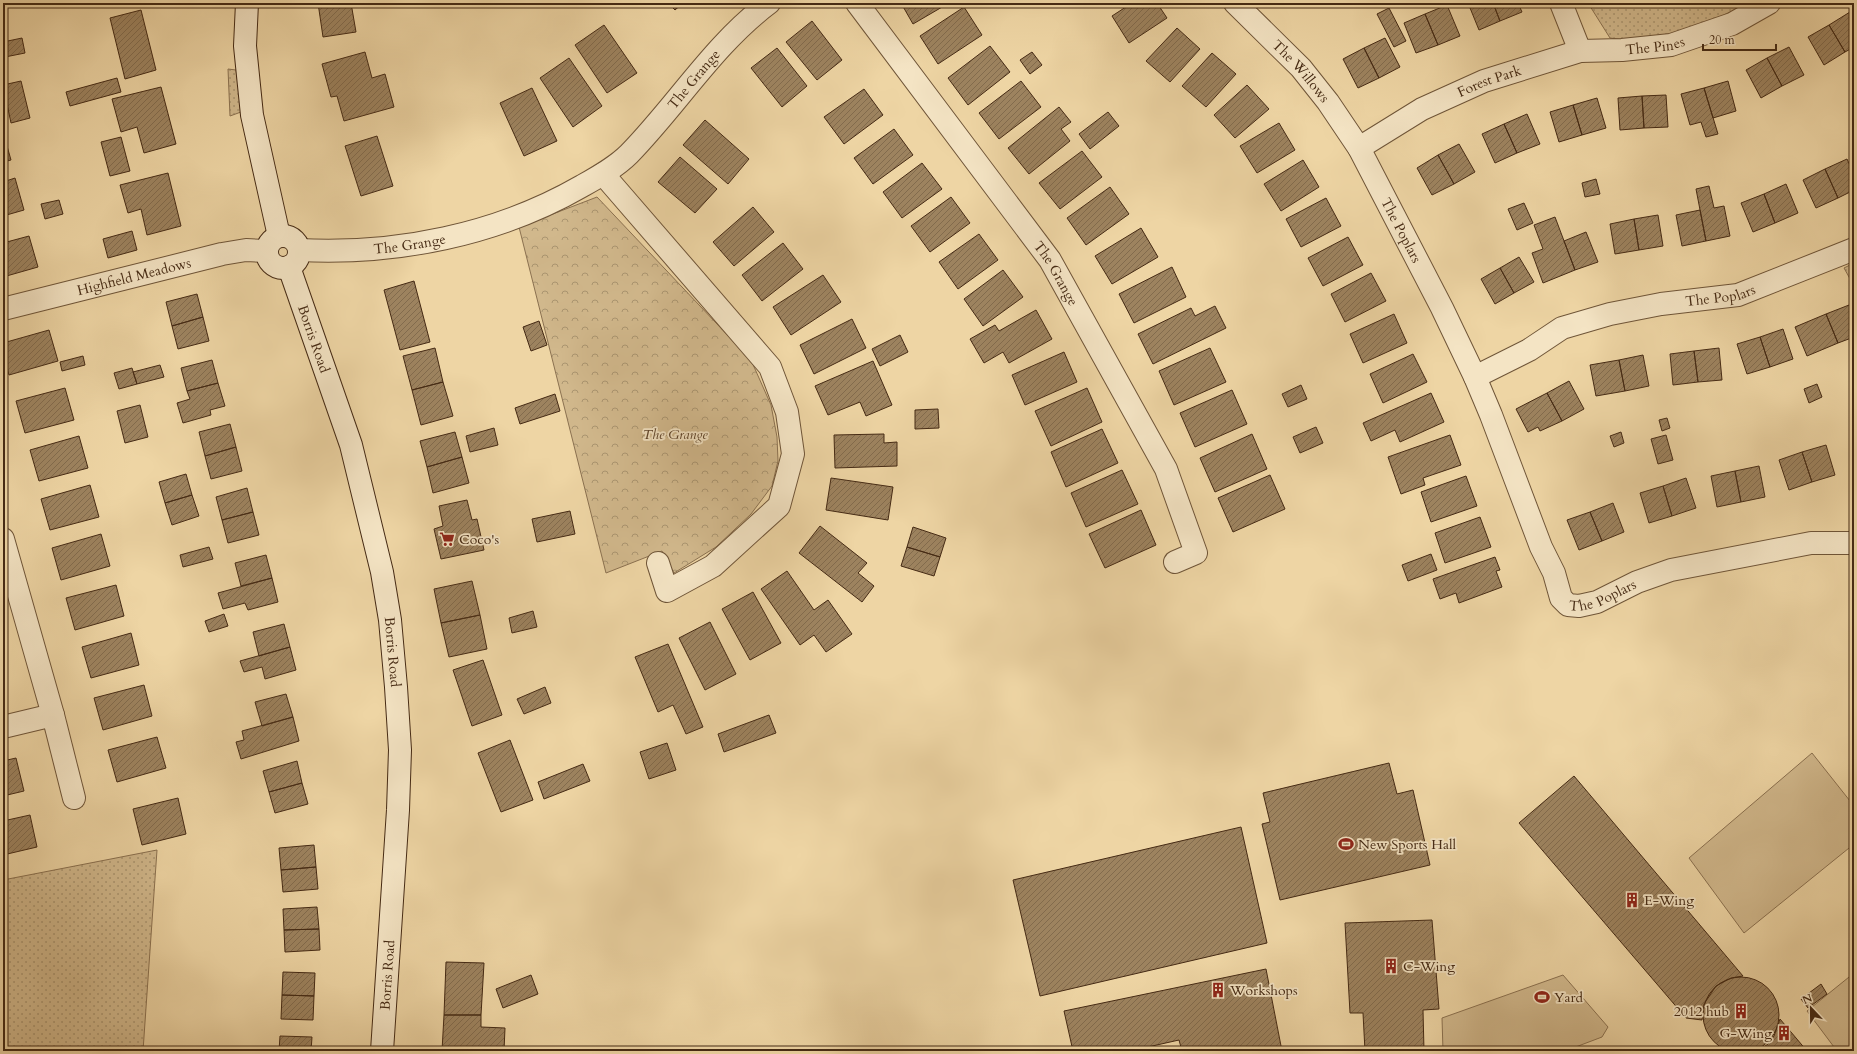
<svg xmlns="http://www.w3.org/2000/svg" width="1857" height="1054" viewBox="0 0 1857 1054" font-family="Cardo,serif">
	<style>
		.grass { fill: url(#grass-dots); stroke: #8b7150 }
		.park { fill: url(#park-crowns); stroke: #8b7150 }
		.pitch { fill: #d1b88c; stroke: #8b7150 }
		.building { fill: url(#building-hatch); stroke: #452a14 }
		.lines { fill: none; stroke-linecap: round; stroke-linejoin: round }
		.street-casing { stroke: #6f5538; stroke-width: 24 }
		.secondary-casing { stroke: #452a14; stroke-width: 24 }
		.street { stroke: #f4e4c4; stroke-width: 22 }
		.secondary { stroke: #f4e4c4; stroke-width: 22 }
		.labels { text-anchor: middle; stroke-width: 3.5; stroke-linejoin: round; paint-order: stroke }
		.street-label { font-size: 14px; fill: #452a14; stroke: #f4e4c4 }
		.park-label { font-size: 14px; font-style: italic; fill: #61462c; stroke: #f4e4c4 }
		.poi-label { font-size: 14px; fill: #452a14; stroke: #f4e4c4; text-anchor: start }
	</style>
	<defs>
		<pattern id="grass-dots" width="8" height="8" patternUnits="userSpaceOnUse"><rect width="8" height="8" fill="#d1b88c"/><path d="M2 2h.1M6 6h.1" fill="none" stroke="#ab9671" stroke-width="1.8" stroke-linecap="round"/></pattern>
		<pattern id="park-crowns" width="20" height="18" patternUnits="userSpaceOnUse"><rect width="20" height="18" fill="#d1b88c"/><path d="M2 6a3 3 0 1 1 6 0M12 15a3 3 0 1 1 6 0" fill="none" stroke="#ab9671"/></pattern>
		<pattern id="building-hatch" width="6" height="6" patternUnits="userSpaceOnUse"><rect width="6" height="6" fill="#9d835f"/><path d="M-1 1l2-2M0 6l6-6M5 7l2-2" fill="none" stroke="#826b4d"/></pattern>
	</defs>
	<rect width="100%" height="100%" fill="#eed5a4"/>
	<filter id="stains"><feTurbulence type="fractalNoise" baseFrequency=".005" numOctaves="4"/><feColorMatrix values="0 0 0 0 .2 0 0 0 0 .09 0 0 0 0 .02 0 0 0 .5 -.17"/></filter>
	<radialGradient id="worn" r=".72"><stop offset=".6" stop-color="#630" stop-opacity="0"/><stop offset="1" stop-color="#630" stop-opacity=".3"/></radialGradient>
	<!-- grass -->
	<path class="grass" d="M1588 3H1746L1729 13 1699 26 1674 33 1633 41 1610 38Z
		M228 69 236 70 241 106V112L230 116Z
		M1854 263V286L1844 268Z
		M157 850 143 1051H3V880Z"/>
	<!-- park -->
	<path class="park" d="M597 197 751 360 771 405 777 437 778 461 772 486 751 514 716 547 674 573 662 551 606 573 519 227Z"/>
	<!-- pitch -->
	<path class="pitch" d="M1812 753 1854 806V844L1744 933 1689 858Z
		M1854 973V1051H1837L1807 1011Z
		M1563 975 1608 1027 1602 1037 1565 1051H1443L1442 1018Z"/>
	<!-- building -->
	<path class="building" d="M318 3H351L356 32 323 37Z
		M668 3H683L675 10Z
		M901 3H949L913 24Z
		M1132 3H1157L1167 18 1129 43 1112 16Z
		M1468 3H1493L1500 21 1479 30Z
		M1493 3H1518L1522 12 1500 21Z
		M1447 5 1460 36 1438 45 1425 14Z
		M964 7 982 35 938 64 920 36Z
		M1389 8 1406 41 1394 47 1377 14Z
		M141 10 156 70 125 79 110 18Z
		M1850 12 1854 19V47L1845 52 1829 25Z
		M1425 14 1438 45 1416 53 1404 23Z
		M812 21 842 60 817 80 786 42Z
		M604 25 637 73 607 93 575 45Z
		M1829 25 1845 52 1824 65 1808 37Z
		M1177 28 1200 49 1170 82 1146 61Z
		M22 38 25 53 5 57 3 42Z
		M1385 38 1400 67 1379 78 1364 48Z
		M990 46 1010 72 968 105 948 78Z
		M1789 47 1804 75 1782 86 1767 58Z
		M777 48 807 86 782 107 751 68Z
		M1364 48 1379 78 1358 88 1343 59Z
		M365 52 372 78 385 74 394 107 344 121 337 96 331 97 322 64Z
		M1032 52 1042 65 1030 74 1020 60Z
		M1212 53 1236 74 1206 107 1182 86Z
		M569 58 602 106 573 127 540 78Z
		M1767 58 1782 86 1761 98 1746 70Z
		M117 78 121 92 70 106 66 92Z
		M21 81 30 118 11 123 3 85Z
		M1021 81 1041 107 999 139 979 113Z
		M1728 81 1736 111 1713 118 1704 88Z
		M1247 85 1269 109 1235 138 1214 115Z
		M161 87 176 144 144 153 137 127 121 132 112 99Z
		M532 88 557 141 524 156 500 103Z
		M1704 88 1718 134 1706 137 1701 122 1690 125 1681 94Z
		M864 89 883 115 844 144 824 117Z
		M1666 95 1668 127 1644 128 1642 96Z
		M1642 96 1644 128 1620 130 1618 98Z
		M1597 98 1606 128 1582 135 1573 105Z
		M1573 105 1582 135 1559 142 1550 112Z
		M1059 107 1071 122 1061 129 1070 141 1029 174 1008 148Z
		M1108 112 1119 126 1090 149 1079 134Z
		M1527 114 1540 144 1517 153 1504 124Z
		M705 120 749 159 728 184 683 145Z
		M1279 123 1295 150 1257 173 1240 146Z
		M1504 124 1517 153 1495 163 1482 134Z
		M894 129 913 155 873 184 854 158Z
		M3 132 11 160 3 162Z
		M377 136 393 186 361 196 345 146Z
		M121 137 130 171 110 176 101 142Z
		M1459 144 1475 172 1454 184 1438 155Z
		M1082 151 1102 177 1060 209 1039 183Z
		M1438 155 1454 184 1432 195 1417 168Z
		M680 157 717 189 695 213 658 182Z
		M1847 159 1854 174V190L1838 198 1825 169Z
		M1303 160 1319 187 1281 211 1264 184Z
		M922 163 942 189 902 218 883 192Z
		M1825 169 1838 198 1816 208 1803 180Z
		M168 173 181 226 147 235 141 209 128 213 120 185Z
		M15 178 24 210 3 216V182Z
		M1596 179 1600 194 1585 197 1582 183Z
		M1786 184 1798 213 1775 223 1764 194Z
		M1709 186 1714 208 1724 206 1730 236 1706 241 1696 189Z
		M1110 187 1129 214 1086 245 1067 218Z
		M1764 194 1775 223 1753 232 1741 203Z
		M951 197 970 223 930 252 911 226Z
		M1326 198 1341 226 1301 247 1286 219Z
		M59 200 63 214 45 219 41 204Z
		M1524 203 1533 223 1517 230 1508 209Z
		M753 207 774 232 734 266 713 242Z
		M1700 210 1706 241 1682 246 1676 215Z
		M1658 215 1663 246 1639 250 1634 219Z
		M1555 217 1575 270 1543 283 1532 253 1543 249 1534 225Z
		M1634 219 1639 250 1615 254 1610 224Z
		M1141 228 1158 257 1112 284 1095 256Z
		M132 231 137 250 108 258 103 239Z
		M1586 232 1598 262 1575 270 1564 241Z
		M979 234 998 260 958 289 939 262Z
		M29 236 38 267 3 277V243Z
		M1348 237 1363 265 1323 286 1308 258Z
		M783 243 803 269 762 301 742 275Z
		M1519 257 1534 282 1514 293 1500 268Z
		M1172 267 1186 297 1134 323 1119 294Z
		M1500 268 1514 293 1495 304 1481 279Z
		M1003 270 1023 297 983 326 964 299Z
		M1371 273 1386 301 1345 322 1331 294Z
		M823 275 841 302 791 335 773 307Z
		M414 281 430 342 400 350 384 290Z
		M197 294 203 317 172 326 166 302Z
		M1849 305 1854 319V337L1838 343 1826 314Z
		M1215 306 1226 328 1153 364 1138 334 1191 308 1195 316Z
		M1036 310 1052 339 1009 363 1003 352 984 363 970 339 995 325 999 331Z
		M1394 314 1407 343 1363 363 1350 334Z
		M1826 314 1838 343 1807 356 1795 327Z
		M203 317 209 341 178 349 172 326Z
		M852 319 866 348 814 374 800 345Z
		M539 321 547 345 531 351 523 327Z
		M1783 329 1793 359 1770 367 1760 337Z
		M49 330 58 361 9 375 3 353V343Z
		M900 335 908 352 880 366 872 349Z
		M1760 337 1770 367 1747 374 1737 344Z
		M435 348 443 382 412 390 403 356Z
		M1210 348 1226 382 1174 405 1159 371Z
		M1719 348 1722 380 1698 382 1694 351Z
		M1694 351 1698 382 1673 385 1670 354Z
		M1064 352 1077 382 1025 405 1012 375Z
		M1413 354 1427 382 1383 403 1370 374Z
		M1643 355 1649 386 1625 391 1619 360Z
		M83 356 85 365 62 371 60 362Z
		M212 360 218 383 187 391 181 368Z
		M1619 360 1625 391 1596 396 1590 365Z
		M873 361 892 405 866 416 860 402 828 415 815 386Z
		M160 365 164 377 137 384 133 372Z
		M132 368 137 384 119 389 114 373Z
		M1569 381 1584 409 1562 421 1547 393Z
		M443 382 453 416 421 425 412 390Z
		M218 383 225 406 210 410 211 415 183 423 177 403 190 399 187 391Z
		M1817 384 1822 397 1809 403 1804 389Z
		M1301 385 1307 399 1288 407 1282 394Z
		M65 388 74 420 25 433 16 401Z
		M1087 388 1102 422 1051 446 1035 411Z
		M1232 390 1247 424 1195 447 1180 413Z
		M1431 393 1444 422 1400 442 1395 430 1371 441 1363 423Z
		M1547 393 1562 421 1540 431 1538 427 1528 432 1516 409Z
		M555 394 560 411 520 424 515 408Z
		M140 405 148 437 125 443 117 411Z
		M938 409 939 428 915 429V410Z
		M1667 418 1670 428 1662 431 1659 420Z
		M230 424 236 447 205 456 199 432Z
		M1316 427 1323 443 1300 453 1293 437Z
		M494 428 498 445 470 452 466 436Z
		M1102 429 1118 463 1066 487 1051 452Z
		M455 432 462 457 427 467 420 441Z
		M1621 432 1624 443 1614 447 1610 436Z
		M884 434V443L897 442V466L835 468 834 435Z
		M1252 434 1267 469 1215 492 1200 458Z
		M1450 435 1461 465 1423 478 1425 485 1401 494 1388 457Z
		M1666 435 1673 460 1658 464 1651 439Z
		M79 436 88 468 39 481 30 450Z
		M1826 445 1835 475 1812 482 1802 452Z
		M236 447 242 471 211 479 205 456Z
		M1802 452 1812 482 1789 490 1779 460Z
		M462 457 469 483 433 493 427 467Z
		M1759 466 1765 497 1741 502 1735 471Z
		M1122 470 1138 504 1086 527 1071 493Z
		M1735 471 1741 502 1717 507 1711 476Z
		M186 474 192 495 165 503 159 482Z
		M1270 475 1285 509 1233 532 1218 498Z
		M1466 476 1477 506 1431 522 1421 492Z
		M831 478 893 487 888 520 826 510Z
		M1686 478 1696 508 1672 516 1663 486Z
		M90 485 99 517 50 530 41 499Z
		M1663 486 1672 516 1649 523 1640 493Z
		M247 488 253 512 222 520 216 497Z
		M192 495 199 516 172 525 165 503Z
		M467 500 472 520 477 519 484 550 441 559 434 529 443 526 439 506Z
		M1613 503 1624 532 1602 541 1590 512Z
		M1141 510 1156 545 1105 568 1089 534Z
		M570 511 575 534 537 542 532 519Z
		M253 512 259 535 228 543 222 520Z
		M1590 512 1602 541 1579 550 1567 520Z
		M1480 517 1491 547 1445 563 1435 533Z
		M820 526 867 563 858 573 874 586 862 602 799 553Z
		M913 527 946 538 940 557 907 547Z
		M101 534 110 566 61 580 52 548Z
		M209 547 213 559 183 567 180 555Z
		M907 547 940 557 934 576 901 566Z
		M1431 554 1437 570 1408 581 1402 565Z
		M266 555 272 578 241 586 235 563Z
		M1495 557 1500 570 1496 571 1502 587 1459 603 1456 593 1440 599 1433 579Z
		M787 571 814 610 828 600 852 634 826 652 814 635 800 645 761 589Z
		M272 578 278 602 248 610 245 603 223 609 218 593Z
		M472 581 480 615 441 623 434 589Z
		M116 585 124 616 75 630 66 598Z
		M753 592 781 643 750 660 722 609Z
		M533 611 537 627 512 633 509 618Z
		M224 614 228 626 209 632 205 621Z
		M480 615 487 649 449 657 441 623Z
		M710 622 736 674 705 690 679 638Z
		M284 624 290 647 259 656 253 632Z
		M131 633 139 665 91 678 82 647Z
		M668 644 703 727 686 734 673 705 658 712 635 657Z
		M290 647 296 670 265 679 262 667 244 672 240 661Z
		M483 660 502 715 472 726 453 670Z
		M144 685 152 716 103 730 94 698Z
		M545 687 551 703 524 714 517 699Z
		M286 694 293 717 262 726 255 702Z
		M769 715 776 733 724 752 718 734Z
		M293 717 299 741 241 759 236 742 244 740 242 731Z
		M157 737 166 768 117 782 108 750Z
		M510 740 533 800 501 812 478 753Z
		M667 743 676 770 649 779 640 752Z
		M16 758 24 791 3 796V761Z
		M297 761 302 783 269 792 263 771Z
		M1389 763 1397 794 1413 790 1430 865 1280 900 1262 824 1270 822 1263 793Z
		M583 764 590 781 544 799 538 782Z
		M1574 776 1743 976 1731 978 1716 986 1704 1004 1702 1020 1686 1018 1519 823Z
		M302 783 308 804 275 813 269 792Z
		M178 798 186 834 142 845 133 809Z
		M30 815 37 847 3 855V821Z
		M1241 827 1267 943 1040 996 1013 880Z
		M314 845 316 867 281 870 279 848Z
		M316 867 318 889 283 892 281 870Z
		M317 907 319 929 284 930 283 909Z
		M1432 920 1439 1009 1423 1010 1424 1051H1365L1363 1013H1350L1345 923Z
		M319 929 320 950 285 952 284 930Z
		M446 962 484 963 481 1015H444Z
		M1266 969 1282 1051H1182L1179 1040 1130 1051H1073L1064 1011Z
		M283 972 315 973 314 996 282 995Z
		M531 975 538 994 503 1008 496 989Z
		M1703 1015a38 38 0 1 1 76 0a38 38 0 1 1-76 0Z
		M1821 984 1827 994 1808 1008 1801 999Z
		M282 995 314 996 313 1020 281 1019Z
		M444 1015H481V1027L505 1028 504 1051 466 1049V1051H442Z
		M1780 1019 1807 1051H1758L1768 1044 1774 1036Z
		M280 1036 312 1037 311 1051H279Z
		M589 1047 591 1051H578Z"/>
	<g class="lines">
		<!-- street casing -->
		<g class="street-casing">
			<g id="street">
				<path id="s1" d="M857 3 1050 260 1166 469 1196 553 1175 562"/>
				<path id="s2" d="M1235 3 1301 68 1328 102 1359 148 1442 308 1475 377 1491 415 1541 547 1554 573 1561 598 1568 605 1579 606 1597 602 1637 582 1671 570 1811 543H1854"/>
				<path d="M1561 3 1580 51"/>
				<path id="s3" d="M1359 148 1422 109 1484 81 1580 51 1622 50 1671 45 1732 24 1769 3"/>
				<path d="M603 174 770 367 787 412 793 454 779 506 713 566 667 591 658 563"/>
				<path id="s4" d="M299 250C396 255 497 235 582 186 598 177 616 167 629 154 677 105 714 44 769 3"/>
				<path id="s5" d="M3 309 222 254 246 250 266 251"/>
				<path id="s6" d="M1475 377 1529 350 1562 328 1610 314 1661 304 1738 295 1854 249"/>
				<path d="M3 539 53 715 3 727"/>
				<path d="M53 715 74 798"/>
			</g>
		</g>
		<!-- secondary casing -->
		<g class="secondary-casing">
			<g id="secondary">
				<path d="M247 3 245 46 252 115 279 236"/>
				<circle cx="283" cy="252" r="16"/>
				<path id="s7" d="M289 267 351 445 382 572 390 620 396 687 400 750 398 810 382 1051"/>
			</g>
		</g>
		<!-- street -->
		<use href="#street" class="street"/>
		<!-- secondary -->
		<use href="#secondary" class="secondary"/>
	</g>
	<!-- icons -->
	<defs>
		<g id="supermarket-bare" transform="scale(1.2)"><path d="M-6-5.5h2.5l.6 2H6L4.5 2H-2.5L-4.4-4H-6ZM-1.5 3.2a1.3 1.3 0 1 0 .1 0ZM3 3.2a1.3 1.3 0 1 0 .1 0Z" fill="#8f2418" stroke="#f4e4c4" stroke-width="2.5" paint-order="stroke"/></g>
		<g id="stadium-bare" transform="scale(1.2)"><path d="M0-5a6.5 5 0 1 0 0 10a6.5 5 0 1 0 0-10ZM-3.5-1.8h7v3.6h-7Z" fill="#8f2418" stroke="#f4e4c4" stroke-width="2.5" paint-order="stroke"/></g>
		<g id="building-bare" transform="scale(1.2)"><path d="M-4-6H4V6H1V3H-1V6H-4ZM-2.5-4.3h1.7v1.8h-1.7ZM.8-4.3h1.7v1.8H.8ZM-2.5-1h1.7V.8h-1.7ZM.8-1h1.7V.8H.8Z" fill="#8f2418" stroke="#f4e4c4" stroke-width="2.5" paint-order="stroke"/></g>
	</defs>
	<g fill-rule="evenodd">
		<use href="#supermarket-bare" x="447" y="539"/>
		<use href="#stadium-bare" x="1346" y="844"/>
		<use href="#building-bare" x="1632" y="900"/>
		<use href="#building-bare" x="1391" y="966"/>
		<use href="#building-bare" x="1218" y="990"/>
		<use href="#stadium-bare" x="1542" y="997"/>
		<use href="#building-bare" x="1741" y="1011"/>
		<use href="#building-bare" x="1784" y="1033"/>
	</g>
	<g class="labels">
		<!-- street labels -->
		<g class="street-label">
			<text dy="5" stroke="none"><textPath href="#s3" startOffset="318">The Pines</textPath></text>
			<text dy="5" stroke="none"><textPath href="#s2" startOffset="95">The Willows</textPath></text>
			<text dy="5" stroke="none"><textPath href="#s4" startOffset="450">The Grange</textPath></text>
			<text dy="5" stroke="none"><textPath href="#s3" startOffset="147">Forest Park</textPath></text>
			<text dy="5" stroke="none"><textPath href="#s2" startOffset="284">The Poplars</textPath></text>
			<text dy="5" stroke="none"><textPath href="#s4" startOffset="111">The Grange</textPath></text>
			<text dy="5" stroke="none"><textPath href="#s1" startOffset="336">The Grange</textPath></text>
			<text dy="5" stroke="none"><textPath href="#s5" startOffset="135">Highfield Meadows</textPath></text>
			<text dy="5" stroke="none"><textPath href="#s6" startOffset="262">The Poplars</textPath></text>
			<text dy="5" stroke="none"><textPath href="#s7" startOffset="76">Borris Road</textPath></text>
			<text dy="5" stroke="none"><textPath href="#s2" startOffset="732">The Poplars</textPath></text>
			<text dy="5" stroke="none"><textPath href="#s7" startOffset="400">Borris Road</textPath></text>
			<text transform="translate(387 975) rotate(-86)" y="5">Borris Road</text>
		</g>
		<!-- park labels -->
		<g class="park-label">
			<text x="675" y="439">The Grange</text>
		</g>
		<!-- poi labels -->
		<g class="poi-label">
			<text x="459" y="544">Coco's</text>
			<text x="1358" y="849">New Sports Hall</text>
			<text x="1644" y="905">E-Wing</text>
			<text x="1403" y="971">C-Wing</text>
			<text x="1230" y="995">Workshops</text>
			<text x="1554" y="1002">Yard</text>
			<text x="1729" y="1016" text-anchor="end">2012 hub</text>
			<text x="1772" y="1038" text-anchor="end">G-Wing</text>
		</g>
	</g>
	<!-- margin -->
	<rect width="1857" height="1054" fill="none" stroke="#eed5a4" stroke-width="16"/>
	<rect x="4" y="4" width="1849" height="1046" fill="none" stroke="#452a14" stroke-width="2"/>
	<rect x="8" y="8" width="1841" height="1038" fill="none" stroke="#452a14"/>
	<!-- north arrow -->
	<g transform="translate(1811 1008) rotate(338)" stroke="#f4e4c4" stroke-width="3" paint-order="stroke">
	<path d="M0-3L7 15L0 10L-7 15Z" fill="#452a14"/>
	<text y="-6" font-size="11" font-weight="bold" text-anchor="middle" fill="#452a14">N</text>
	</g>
	<!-- scale -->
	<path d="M1703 44v6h73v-6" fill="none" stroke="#452a14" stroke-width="2"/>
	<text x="1709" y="44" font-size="12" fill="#452a14" stroke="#f4e4c4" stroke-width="3" paint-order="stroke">20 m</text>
	<rect width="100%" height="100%" filter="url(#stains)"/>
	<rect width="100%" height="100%" fill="url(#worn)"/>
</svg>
